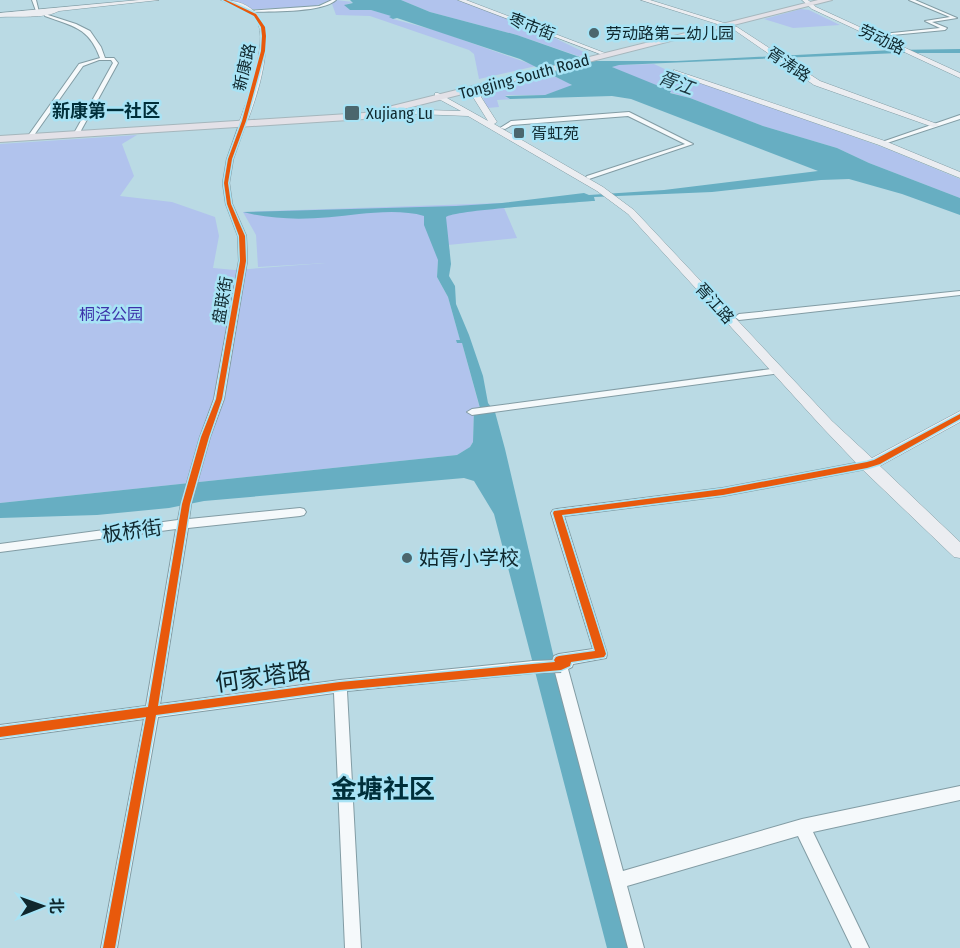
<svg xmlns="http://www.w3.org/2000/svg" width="960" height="948" viewBox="0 0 960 948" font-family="'Fira Sans Condensed','Noto Sans SC',sans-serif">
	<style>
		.green { fill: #b1c3ed }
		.water { fill: #67aec2 }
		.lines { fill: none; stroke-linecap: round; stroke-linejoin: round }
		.street-casing { stroke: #829ca4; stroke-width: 2 }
		.secondary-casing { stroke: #829ca4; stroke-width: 1 }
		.primary-casing { stroke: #a5b6bc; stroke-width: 2 }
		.street { fill: #f5f9fb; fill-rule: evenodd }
		.secondary { fill: #ebedf1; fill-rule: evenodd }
		.primary { fill: #e3e1e7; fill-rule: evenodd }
		.street-bridge-casing { stroke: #829ca4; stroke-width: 14; stroke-linecap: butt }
		.street-bridge { stroke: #f5f9fb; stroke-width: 12 }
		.cycleway-casing { stroke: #a8e3f5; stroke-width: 3 }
		.cycleway { fill: #e8590c; fill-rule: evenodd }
		.poi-dot { fill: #4b666d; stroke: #a8e3f5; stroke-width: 2 }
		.labels { text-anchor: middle; stroke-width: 5; stroke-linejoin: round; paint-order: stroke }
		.far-street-label { font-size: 16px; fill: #0f272d; stroke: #a8e3f5 }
		.far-poi-label { font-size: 16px; fill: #0f272d; stroke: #a8e3f5; text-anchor: start }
		.far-park-label { font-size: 16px; fill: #3c32a9; stroke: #a8e3f5 }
		.far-water-label { font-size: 18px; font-style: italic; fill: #1d3840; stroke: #a8e3f5 }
		.far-neighbourhood-label { font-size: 18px; font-weight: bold; fill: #002f3a; stroke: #a8e3f5 }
		.street-label { font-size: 20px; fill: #0f272d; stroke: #a8e3f5 }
		.poi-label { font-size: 20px; fill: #0f272d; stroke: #a8e3f5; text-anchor: start }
		.near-street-label { font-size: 24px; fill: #0f272d; stroke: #a8e3f5 }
		.near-neighbourhood-label { font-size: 26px; font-weight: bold; fill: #002f3a; stroke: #a8e3f5 }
	</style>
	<rect width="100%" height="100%" fill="#badae4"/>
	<!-- green -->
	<path class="green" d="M228 0H331L315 6 259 9H252Z
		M336 0 353 2 345 5 350 10H371L393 16V19L438 31 536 66 479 79 474 54 469 50 370 16 336 15 332 4Z
		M401 0H458L538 30 588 54 578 56 517 35 430 12Z
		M801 9 809 10 840 25 793 28 764 19Z
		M654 64 671 72 885 148 960 179V198L869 163 837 148 763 126 690 98 669 92 612 67 618 65Z
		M547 73 569 83 572 86 545 95H507L505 97 512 99 497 100 499 107 487 108 482 95 490 88Z
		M137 135 122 144 134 176 120 196 172 202 215 217 219 236 213 268 235 270 326 263 258 267 256 235 243 212 502 203 517 238 448 245 450 252 438 260 437 277 448 297 460 340H457L462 343 480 409H474L473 442 470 447 457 455 0 503V144Z"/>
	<!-- water -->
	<path class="water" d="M350 0H401L430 12 517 35 591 61H677L893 50 960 49V53H899L619 65 612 67 671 91 670 93 690 98 763 126 837 148 869 163 960 198V215L902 194 849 179 821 180 712 192 594 197 595 201H592C571 203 453 210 446 217L451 264 449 276 455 286 456 304 469 335 483 376 488 403 495 412 505 449 554 658 629 948H607L494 514 474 481 464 478 204 501 169 508 97 515 0 518V503L457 455 470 447 473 442 474 409 480 408 462 343H457L456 340H460L448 297 437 277 438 260 424 225V216C405 210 378 212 359 214 321 219 280 222 243 212L456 206 502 203 584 193 589 195 664 190 818 171 631 99 612 96 510 99 505 96 545 95 572 85 520 59 397 18 393 19 389 17 391 16 371 10H350L344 5 353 3Z"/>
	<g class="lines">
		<!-- street casing -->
		<g class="street-casing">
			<path id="street" d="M32 0H36L39 12 36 11Z
				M332 0H336C322 13 270 11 249 12L247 11 319 6Z
				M909 0H915L957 18 932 22 947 28 945 30 871 37 873 35 940 28 925 21 950 17Z
				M45 14 76 24 90 31 101 47 105 58H114L118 63 78 136 73 135 113 63 111 60H99L83 66 32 138H28V136L79 64 100 58C89 27 72 26 45 16Z
				M629 112 693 144 589 179 586 177 587 176 685 144 628 116 512 125 505 129 500 128 511 121Z
				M960 115V119L884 144 879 143Z
				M242 123 245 125 233 159 229 183 232 204 246 236 247 261 224 399 210 437 191 504 189 519 300 508 304 509 306 512 304 515 300 516 188 528 160 704 340 680 533 661 538 663 540 667 538 671 533 673 347 691 361 948H345L334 693 158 717 117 948H101L144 719 0 739V725L146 706 176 529 0 552V544L178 520 181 504 200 437 214 399 239 261 238 236 226 204 223 183 227 159 239 125Z
				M960 291V295L739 320 735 317 739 314Z
				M778 368 783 371 781 373 472 415 467 412 472 409Z
				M867 461 871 462 872 465 871 468 723 496 564 516 607 654 606 658 573 664 572 667 568 669 623 871 802 819 960 786V800L813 832 869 948H852L798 836 627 886 644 948H628L552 661 554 656 559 654 593 649 551 513 553 510 557 509 723 488Z"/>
		</g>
		<!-- secondary casing -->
		<g class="secondary-casing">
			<path id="secondary" d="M139 0H159L59 11C44 19 18 16 0 17V13Z
				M221 0C291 0 261 86 246 125L242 127 238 125C246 104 269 42 257 21 250 9 232 6 221 0Z
				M458 0H466L605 53 600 54Z
				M641 0H650L737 27 820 81 940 125 933 127 814 85 733 29Z
				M802 0H808L816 7 960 73V78L812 9Z
				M674 70 885 141 960 172V178L879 145 674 74Z
				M483 84 490 86 482 93 481 97 497 122 494 124 603 187 634 210 832 421 872 458 960 411V422L880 466 960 542V558L954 557 862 469 822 427 628 214 597 191 468 116 391 113 387 111 391 109 461 111 435 97V93H438L488 121 473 97 475 90Z"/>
		</g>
		<!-- primary casing -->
		<g class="primary-casing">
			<path id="primary" d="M818 0H832L364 119 0 142V136L364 113Z"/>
		</g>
		<!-- street -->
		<use href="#street" class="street"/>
		<!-- secondary -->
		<use href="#secondary" class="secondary"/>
		<!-- primary -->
		<use href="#primary" class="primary"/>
		<!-- street-bridge casing -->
		<g class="street-bridge-casing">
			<path id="street-bridge" d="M533 667 561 666"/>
		</g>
		<!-- street-bridge -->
		<use href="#street-bridge" class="street-bridge"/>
		<!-- cycleway casing -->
		<g class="cycleway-casing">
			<path id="cycleway" d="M223 0H226L256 14 265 27 266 36 265 51 246 121 232 159 228 183 231 204 245 236 246 261 222 399 209 437 190 504 158 706 340 682 555 662 554 660 556 657 559 656 595 651 553 513 554 511 723 489 867 462 874 460 960 414V419L880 464 867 468 723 495 562 515 606 654 604 657 571 662 570 666 561 670 340 690 156 715 115 948H103L146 717 0 737V727L148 707 182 504 201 437 216 399 240 261 239 236 227 204 224 183 228 159 242 121 261 51 262 36 261 27 254 16Z"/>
		</g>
		<!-- cycleway -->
		<use href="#cycleway" class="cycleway"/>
	</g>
	<!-- markers -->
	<g class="poi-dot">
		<circle cx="594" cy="33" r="6"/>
		<rect x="344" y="105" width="16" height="16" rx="3"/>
		<rect x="513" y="127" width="12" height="12" rx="3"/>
		<circle cx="407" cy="558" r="6"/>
	</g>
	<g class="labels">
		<!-- far-street labels -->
		<g class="far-street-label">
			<text transform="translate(532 26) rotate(21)" y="6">枣市街</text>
			<text transform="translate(882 39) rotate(25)" y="6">劳动路</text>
			<text transform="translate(789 64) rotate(34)" y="6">胥涛路</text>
			<text transform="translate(244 67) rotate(-77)" y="6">新康路</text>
			<text transform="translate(524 76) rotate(-15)" y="6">Tongjing South Road</text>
			<text transform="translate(222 300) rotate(-80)" y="6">盘联街</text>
			<text transform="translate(715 303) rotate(48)" y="6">胥江路</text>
		</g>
		<!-- far-poi labels -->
		<g class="far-poi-label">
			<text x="606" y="39">劳动路第二幼儿园</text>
			<text x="366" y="119">Xujiang Lu</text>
			<text x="531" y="139">胥虹苑</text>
		</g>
		<!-- far-park labels -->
		<g class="far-park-label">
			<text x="111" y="320">桐泾公园</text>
		</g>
		<!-- far-water labels -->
		<g class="far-water-label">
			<text transform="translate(676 83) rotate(20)" y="6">胥江</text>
		</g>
		<!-- far-neighbourhood labels -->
		<g class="far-neighbourhood-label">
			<text x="106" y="117">新康第一社区</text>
		</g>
		<!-- street labels -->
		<g class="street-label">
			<text transform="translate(132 531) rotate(-8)" y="7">板桥街</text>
		</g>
		<!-- poi labels -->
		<g class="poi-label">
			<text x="419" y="565">姑胥小学校</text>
		</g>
		<!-- near-street labels -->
		<g class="near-street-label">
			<text transform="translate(263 677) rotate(-8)" y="8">何家塔路</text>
		</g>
		<!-- near-neighbourhood labels -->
		<g class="near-neighbourhood-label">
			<text x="383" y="798">金塘社区</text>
		</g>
	</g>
	<!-- north arrow -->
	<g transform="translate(42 906) rotate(89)" stroke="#a8e3f5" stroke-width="4.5" paint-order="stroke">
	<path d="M0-4.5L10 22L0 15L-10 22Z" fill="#0f272d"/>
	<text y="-9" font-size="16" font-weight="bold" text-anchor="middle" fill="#0f272d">北</text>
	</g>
</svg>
